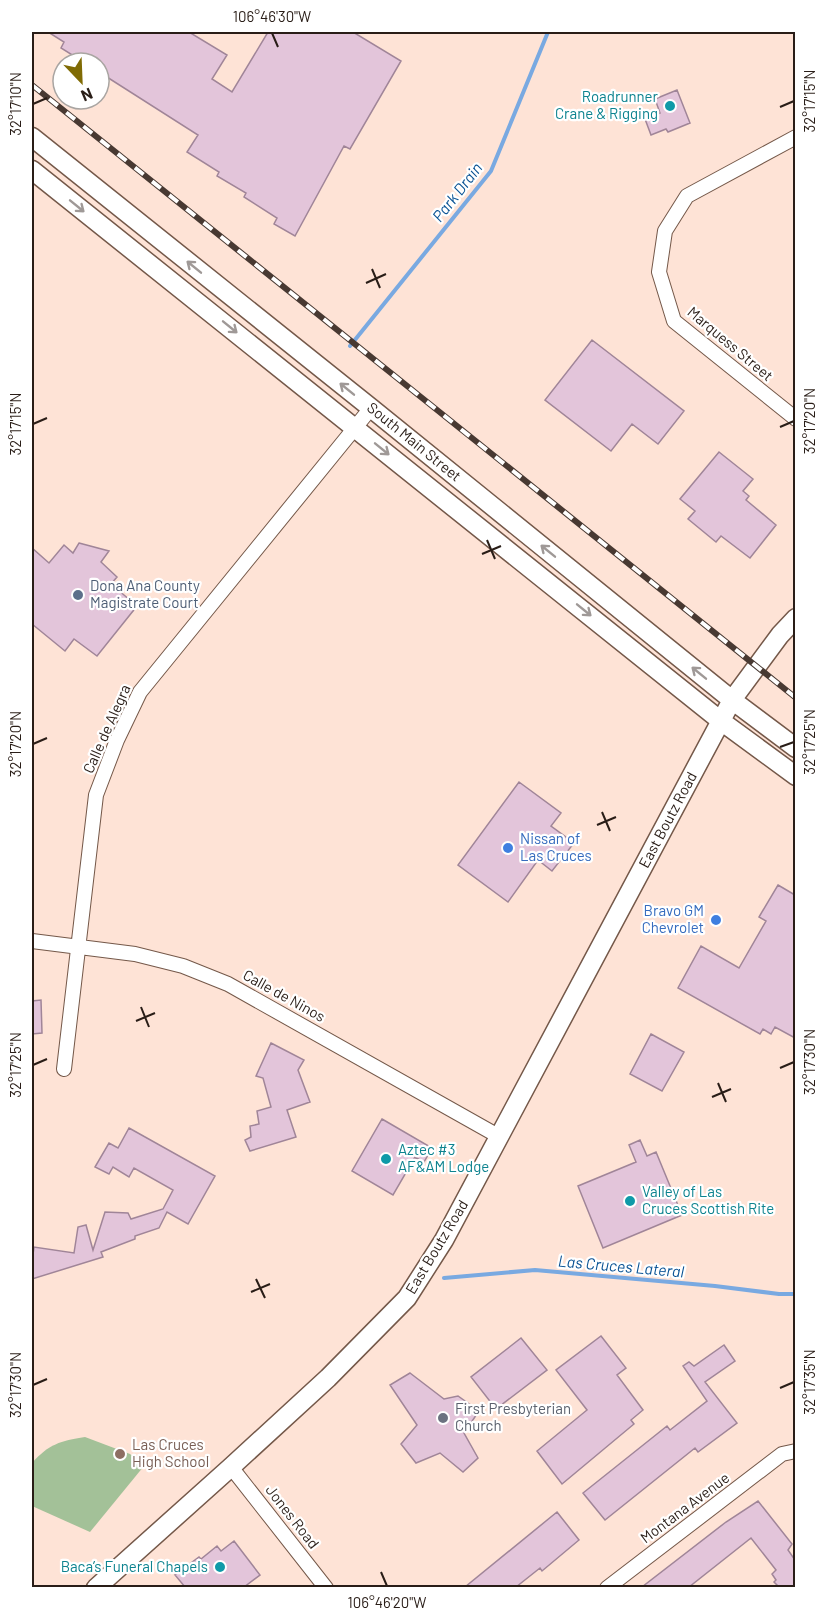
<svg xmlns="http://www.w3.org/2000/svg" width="827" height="1619" viewBox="0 0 827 1619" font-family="Barlow,sans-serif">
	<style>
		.green { fill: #a3c198 }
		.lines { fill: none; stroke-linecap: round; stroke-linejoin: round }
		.stream { stroke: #79a9e1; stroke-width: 4 }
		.building { fill: #e3c5da; stroke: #a08598; stroke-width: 1.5 }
		.minor-casing { stroke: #745849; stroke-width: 16 }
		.secondary-casing { stroke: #745849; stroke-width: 21 }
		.minor { stroke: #fff; stroke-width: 14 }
		.secondary { stroke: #fff; stroke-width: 18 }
		.rail-casing { stroke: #483932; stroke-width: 6 }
		.rail { stroke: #fff; stroke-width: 4; stroke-dasharray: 11; stroke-linecap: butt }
		.oneway { stroke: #9f9997 }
		.ticks { fill: none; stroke: #291d17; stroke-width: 2 }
		.culture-dot { fill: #0f9aa8; stroke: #fff; stroke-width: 2 }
		.service-dot { fill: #5c6f8a; stroke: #fff; stroke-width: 2 }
		.shop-dot { fill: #3f7fe0; stroke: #fff; stroke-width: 2 }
		.worship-dot { fill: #6b7280; stroke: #fff; stroke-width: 2 }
		.education-dot { fill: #8d6e63; stroke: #fff; stroke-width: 2 }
		.labels { text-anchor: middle; stroke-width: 4.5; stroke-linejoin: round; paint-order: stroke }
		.culture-label { font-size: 15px; fill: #0d838f; stroke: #fff; text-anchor: end }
		.street-label { font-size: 15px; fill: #291d17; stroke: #fff }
		.service-label { font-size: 15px; fill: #4e5e75; stroke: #fff; text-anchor: start }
		.shop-label { font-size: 15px; fill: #366cbe; stroke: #fff; text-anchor: start }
		.worship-label { font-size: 15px; fill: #5b616d; stroke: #fff; text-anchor: start }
		.education-label { font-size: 15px; fill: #785e54; stroke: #fff; text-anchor: start }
		.water-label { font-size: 16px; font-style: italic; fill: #095294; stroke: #fff }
		.neatline { fill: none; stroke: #291d17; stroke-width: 2 }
		.ticks-label { font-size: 15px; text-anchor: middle; fill: #291d17 }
	</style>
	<rect width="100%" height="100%" fill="#fee3d6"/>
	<!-- green -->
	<path class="green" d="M85 1437 130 1454 144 1466 90 1532 32 1506V1463C49 1444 60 1441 85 1437Z"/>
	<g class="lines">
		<!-- stream -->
		<path class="stream" d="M350 346 491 171 548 32
			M444 1278 535 1270 715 1286 779 1294H796"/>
	</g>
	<!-- building -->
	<path class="building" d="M48 32H189L227 55 212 79 232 92 268 32H353L401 61 350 149 344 146 295 236 274 224 277 218 244 197 246 193 217 176 219 172 187 152 198 135 99 72V63H85L61 48 64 42Z
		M677 90 690 123 668 132 666 129 651 135 645 119 660 113 655 99Z
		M592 340 684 411 658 444 632 424 611 451 545 400Z
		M719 452 753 479 743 491 749 496 746 500 776 525 750 558 721 536 716 542 688 519 695 511 680 499Z
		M79 543 109 551 101 562 117 577 111 584 137 606 97 656 74 639 65 651 32 624V548L49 563 64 545 73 553Z
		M519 782 561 813 551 826 574 843 552 871 538 860 508 902 458 865Z
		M778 885 795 895V1038L775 1027 771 1034 763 1029 760 1034 678 988 701 946 739 968 766 921 759 917Z
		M41 1000 42 1033 32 1034V1001Z
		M651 1034 684 1052 662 1091 630 1074Z
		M271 1043 304 1060 298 1070 310 1102 287 1110 296 1137 250 1151 245 1140 251 1137 250 1126 259 1124 257 1111 271 1107 263 1078 256 1076Z
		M382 1119 432 1148 424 1162 415 1157 393 1195 352 1171Z
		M129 1128 215 1176 188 1224 167 1212 159 1228 135 1236V1239L101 1252 103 1257 32 1279V1262L34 1247 74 1253 78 1227 86 1225 93 1250 105 1212 128 1213 131 1219 163 1209 173 1190 134 1168 129 1177 113 1167 109 1174 95 1167 109 1143 118 1148Z
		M640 1140 647 1156 656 1152 682 1215 603 1248 578 1186 636 1162 629 1145Z
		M601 1336 626 1368 617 1375 643 1410 631 1420 634 1424 562 1484 537 1451 587 1410 556 1370Z
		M521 1338 547 1370 496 1409 471 1377Z
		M724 1345 735 1361 705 1382 737 1423 698 1452 695 1448 605 1520 583 1493 667 1426 670 1430 707 1401 683 1366 689 1362 694 1366Z
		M410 1373 444 1399 458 1396 479 1411 464 1433 478 1458 463 1472 440 1453 416 1463 401 1444 417 1425 390 1385Z
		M758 1501 792 1544 788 1550 795 1560V1587H779L774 1582 776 1580 772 1574 776 1570 751 1538 689 1587H642L726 1522Z
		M557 1512 579 1540 542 1571 540 1568 516 1587H465Z
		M234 1541 260 1575 244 1587H185L175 1575 199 1557 201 1559 217 1546 221 1551Z"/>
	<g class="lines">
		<!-- minor casing -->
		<g class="minor-casing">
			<path id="minor" d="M796 137 687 196 665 231 659 272 674 321 796 419
				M32 941 135 954 183 966 228 984 500 1137
				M64 1069 96 795 117 740 140 692 371 408
				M231 1467 326 1588
				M607 1588 782 1454 796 1451"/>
		</g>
		<!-- secondary casing -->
		<g class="secondary-casing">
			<path id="secondary" d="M32 137 371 408 732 700 796 748
				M32 170 721 721 796 776
				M96 1588 231 1467 328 1378 407 1298 444 1240 732 700 780 635 796 618"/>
		</g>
		<!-- minor -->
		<use href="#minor" class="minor"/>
		<!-- secondary -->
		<use href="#secondary" class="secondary"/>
		<!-- rail casing -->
		<g class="rail-casing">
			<path id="rail" d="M32 85 796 698"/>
		</g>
		<!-- rail -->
		<use href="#rail" class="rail"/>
	</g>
	<!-- one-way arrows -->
	<defs><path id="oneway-shaft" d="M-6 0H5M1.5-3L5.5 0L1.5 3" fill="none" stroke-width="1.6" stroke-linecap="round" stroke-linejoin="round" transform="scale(1.5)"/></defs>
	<g class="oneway">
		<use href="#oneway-shaft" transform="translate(77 206) rotate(39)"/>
		<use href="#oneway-shaft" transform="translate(194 267) rotate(-141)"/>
		<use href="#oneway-shaft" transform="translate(230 327) rotate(39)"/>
		<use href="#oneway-shaft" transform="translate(347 389) rotate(-141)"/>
		<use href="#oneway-shaft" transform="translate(382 449) rotate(39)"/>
		<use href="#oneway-shaft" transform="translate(548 551) rotate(-141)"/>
		<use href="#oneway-shaft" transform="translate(584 610) rotate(39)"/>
		<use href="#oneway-shaft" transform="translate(699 673) rotate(-141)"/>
	</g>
	<!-- ticks -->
	<path class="ticks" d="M272 33 278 47M33 104 47 98M780 107 794 101M372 269 380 288M366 283 386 274M33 424 47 418M780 427 794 421M487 540 495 559M482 554 501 546M33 744 47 738M780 747 794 742M602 812 610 831M597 825 616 817M141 1007 149 1027M136 1021 155 1013M33 1065 47 1059M780 1068 794 1062M718 1083 726 1102M712 1097 731 1089M256 1279 265 1298M251 1292 270 1284M33 1385 47 1379M780 1388 794 1382M381 1572 387 1586"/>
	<!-- markers -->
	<g class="culture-dot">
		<circle cx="670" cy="106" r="6"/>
		<circle cx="386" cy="1159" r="6"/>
		<circle cx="630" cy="1201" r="6"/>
		<circle cx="220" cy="1567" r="6"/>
	</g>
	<circle class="service-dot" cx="78" cy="595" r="6"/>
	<g class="shop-dot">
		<circle cx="508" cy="848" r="6"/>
		<circle cx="716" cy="920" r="6"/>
	</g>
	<circle class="worship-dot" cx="443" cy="1418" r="6"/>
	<circle class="education-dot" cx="120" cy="1454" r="6"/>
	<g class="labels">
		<!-- culture labels -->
		<g class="culture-label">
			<text x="658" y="102">Roadrunner<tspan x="658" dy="17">Crane &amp; Rigging</tspan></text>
			<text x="398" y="1155" text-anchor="start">Aztec #3<tspan x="398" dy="17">AF&amp;AM Lodge</tspan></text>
			<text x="642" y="1197" text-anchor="start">Valley of Las<tspan x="642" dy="17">Cruces Scottish Rite</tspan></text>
			<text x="208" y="1572">Baca’s Funeral Chapels</text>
		</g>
		<!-- street labels -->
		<g class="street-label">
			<text transform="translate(730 344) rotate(40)" y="5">Marquess Street</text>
			<text transform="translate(414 442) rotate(39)" y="5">South Main Street</text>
			<text transform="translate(107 729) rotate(-66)" y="5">Calle de Alegra</text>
			<text transform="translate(668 820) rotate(-62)" y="5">East Boutz Road</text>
			<text transform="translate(284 996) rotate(29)" y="5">Calle de Ninos</text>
			<text transform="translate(437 1247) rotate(-59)" y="5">East Boutz Road</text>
			<text transform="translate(685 1508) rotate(-37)" y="5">Montana Avenue</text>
			<text transform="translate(292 1517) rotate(52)" y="5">Jones Road</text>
		</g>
		<!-- service labels -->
		<g class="service-label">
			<text x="90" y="591">Dona Ana County<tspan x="90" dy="17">Magistrate Court</tspan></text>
		</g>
		<!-- shop labels -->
		<g class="shop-label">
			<text x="520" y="844">Nissan of<tspan x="520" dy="17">Las Cruces</tspan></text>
			<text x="704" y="916" text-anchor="end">Bravo GM<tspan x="704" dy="17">Chevrolet</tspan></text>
		</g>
		<!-- worship labels -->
		<g class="worship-label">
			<text x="455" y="1414">First Presbyterian<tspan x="455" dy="17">Church</tspan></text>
		</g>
		<!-- education labels -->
		<g class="education-label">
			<text x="132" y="1450">Las Cruces<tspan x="132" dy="17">High School</tspan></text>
		</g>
		<!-- water labels -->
		<g class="water-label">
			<text transform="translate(457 192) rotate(-52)" y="6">Park Drain</text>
			<text transform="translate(621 1266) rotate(5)" y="6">Las Cruces Lateral</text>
		</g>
	</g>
	<!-- border -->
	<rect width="827" height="1619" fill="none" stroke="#ffffff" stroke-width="66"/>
	<!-- north arrow -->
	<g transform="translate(81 81) rotate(157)"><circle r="28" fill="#ffffff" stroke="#a9a5a2" stroke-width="1.5"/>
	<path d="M0-4.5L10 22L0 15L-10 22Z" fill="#806b04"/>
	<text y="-9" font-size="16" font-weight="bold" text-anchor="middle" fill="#291d17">N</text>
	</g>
	<rect x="33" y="33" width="761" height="1553" class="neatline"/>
	<g class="ticks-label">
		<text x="272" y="22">106°46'30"W</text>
		<text transform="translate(810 101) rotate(-90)" y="5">32°17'15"N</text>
		<text transform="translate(16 104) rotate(-90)" y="5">32°17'10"N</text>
		<text transform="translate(810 421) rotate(-90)" y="5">32°17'20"N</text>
		<text transform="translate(16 424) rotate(-90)" y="5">32°17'15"N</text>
		<text transform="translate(810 742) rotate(-90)" y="5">32°17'25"N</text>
		<text transform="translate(16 744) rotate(-90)" y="5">32°17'20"N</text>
		<text transform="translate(810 1062) rotate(-90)" y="5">32°17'30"N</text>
		<text transform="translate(16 1065) rotate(-90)" y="5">32°17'25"N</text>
		<text transform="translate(810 1382) rotate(-90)" y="5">32°17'35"N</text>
		<text transform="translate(16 1385) rotate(-90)" y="5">32°17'30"N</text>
		<text x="387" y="1608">106°46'20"W</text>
	</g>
</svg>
